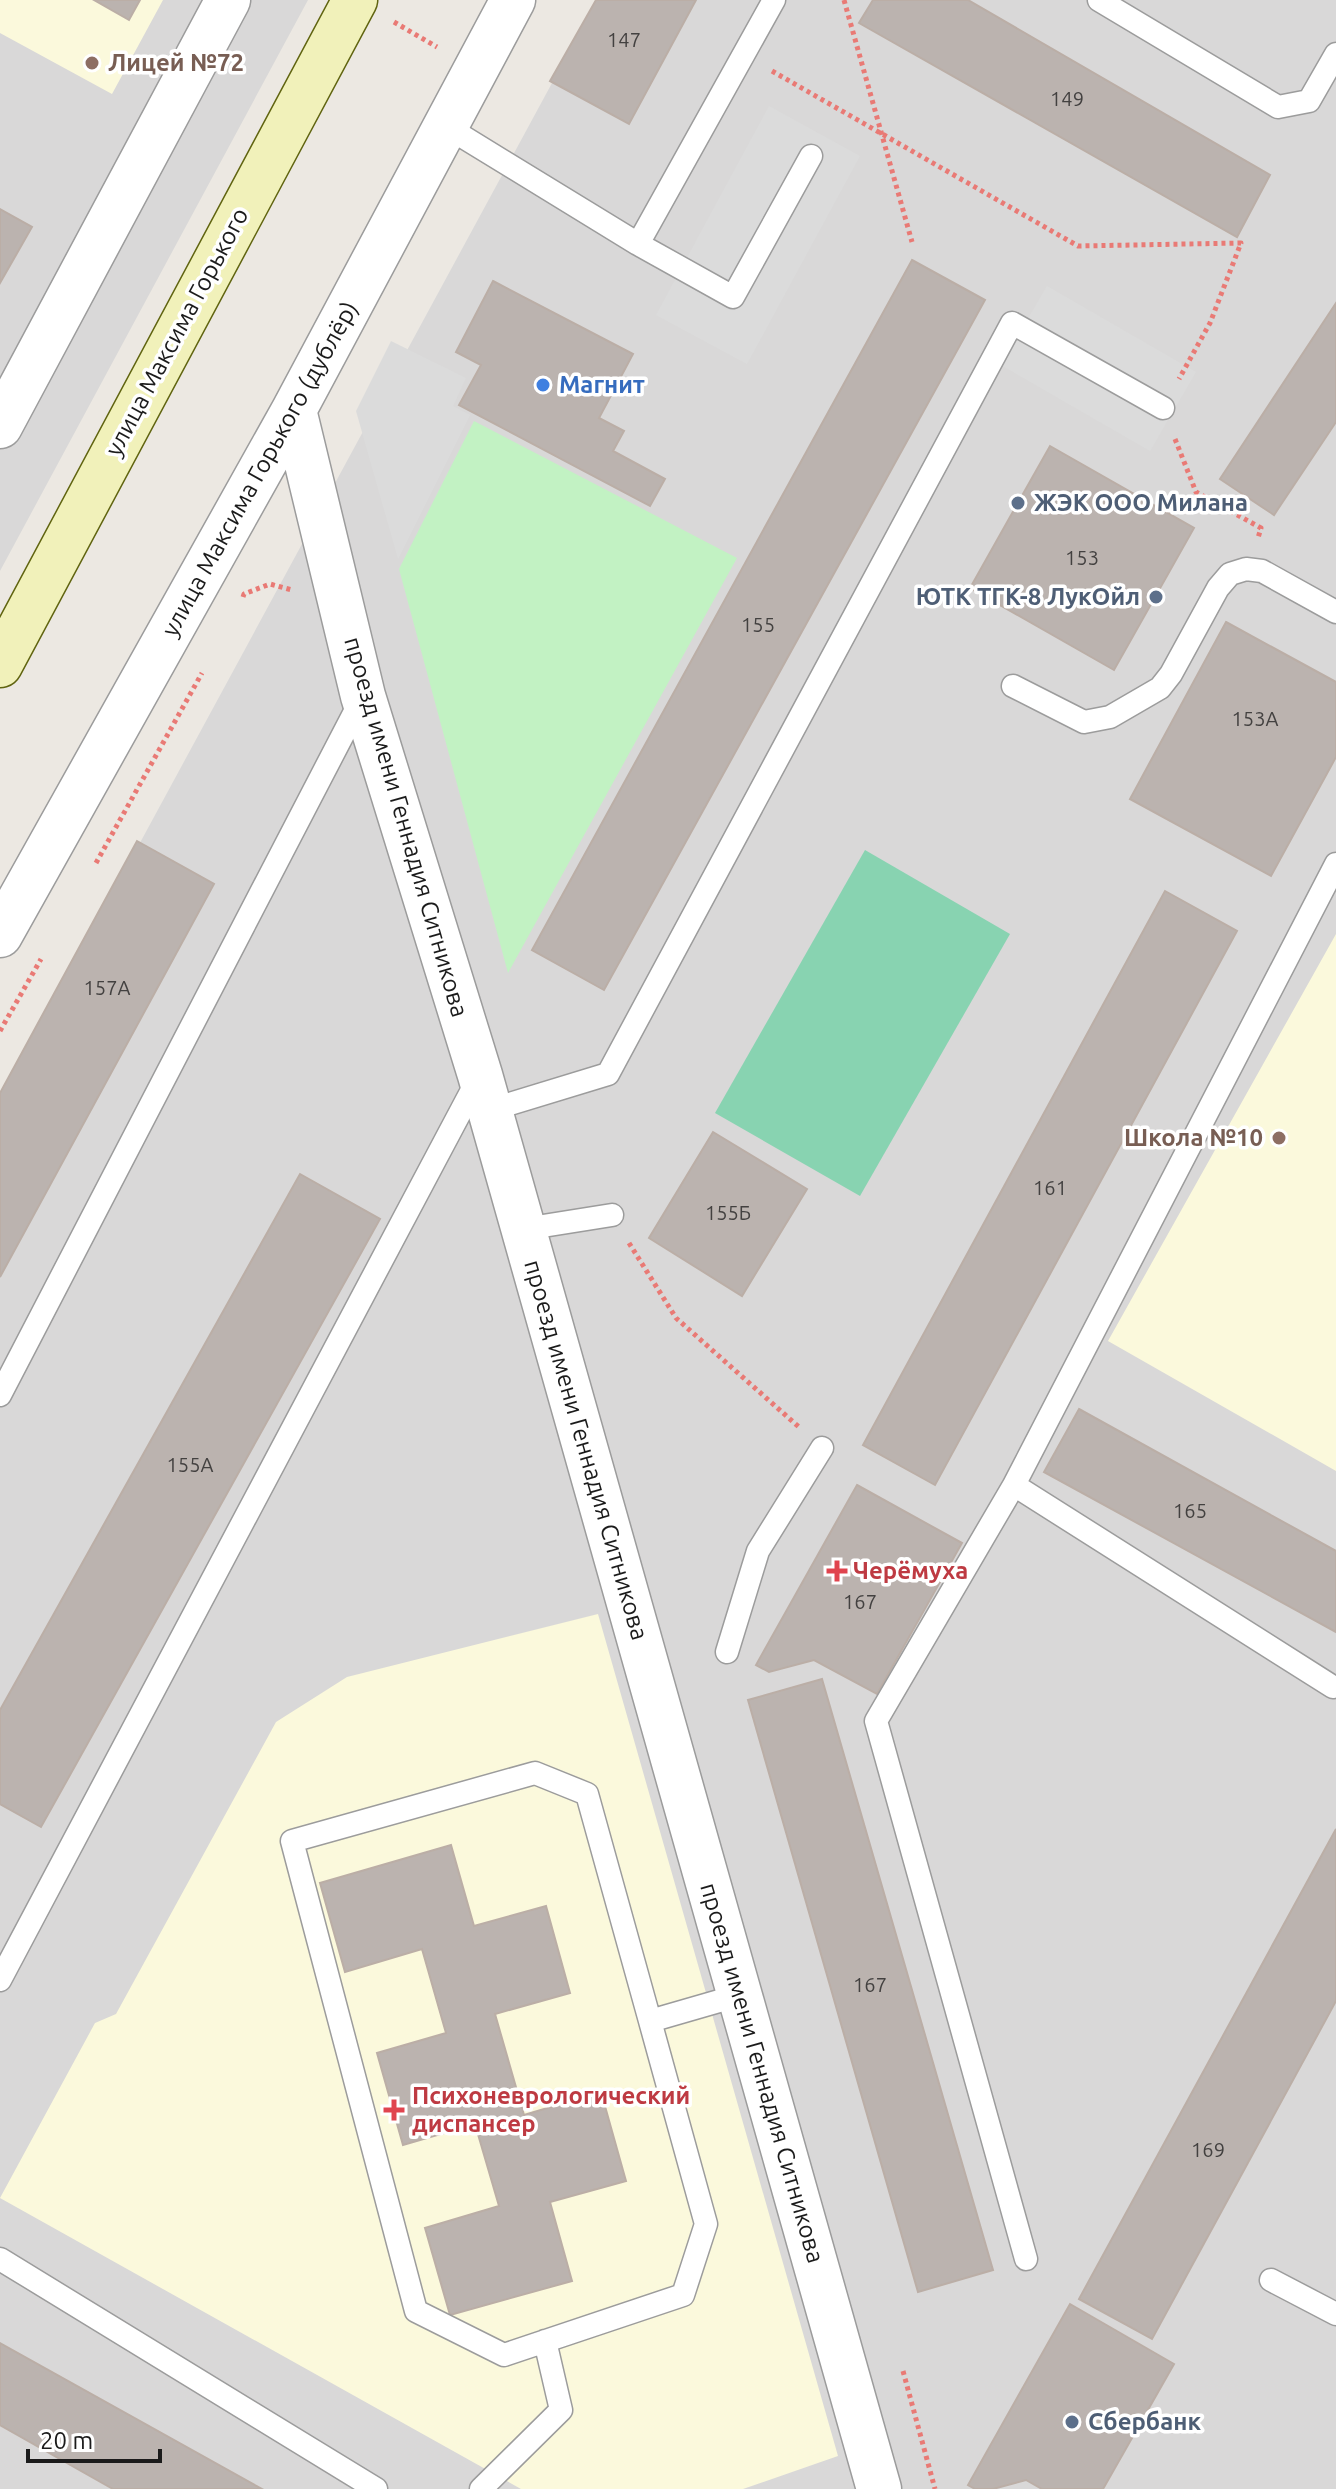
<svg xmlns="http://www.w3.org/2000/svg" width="1336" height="2489" viewBox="0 0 1336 2489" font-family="Ubuntu,sans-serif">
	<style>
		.residential { fill: #d9d8d8 }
		.education { fill: #fbf9dc }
		.park { fill: #c2f2c3 }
		.pitch { fill: #88d3b1 }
		.parking { fill: #dbdbdb }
		.building { fill: #bbb3af; stroke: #bbaea6; stroke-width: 2 }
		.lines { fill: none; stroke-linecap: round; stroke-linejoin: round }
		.lane-casing { stroke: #9c9c9c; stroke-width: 25 }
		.street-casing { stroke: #9c9c9c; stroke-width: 47 }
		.secondary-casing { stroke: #606410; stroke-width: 47 }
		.path { stroke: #e97a75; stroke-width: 5; stroke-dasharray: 4 4; stroke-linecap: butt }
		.lane { stroke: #fff; stroke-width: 22 }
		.street { stroke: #fff; stroke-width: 44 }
		.secondary { stroke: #f1f1ba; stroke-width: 44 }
		.education-dot { fill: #8d6e63; stroke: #fff; stroke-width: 3 }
		.shop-dot { fill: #3f7fe0; stroke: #fff; stroke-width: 3 }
		.service-dot { fill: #5c6f8a; stroke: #fff; stroke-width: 3 }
		.health-dot { fill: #e0444e; stroke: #fff; stroke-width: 3 }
		.labels { text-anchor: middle; stroke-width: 7; stroke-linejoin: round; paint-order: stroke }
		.number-label { font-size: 20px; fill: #434140 }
		.education-label { font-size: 24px; font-weight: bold; fill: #785e54; stroke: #fff; text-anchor: start }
		.street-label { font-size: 24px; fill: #1b1b1b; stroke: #fff }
		.shop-label { font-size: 24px; font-weight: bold; fill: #366cbe; stroke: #fff; text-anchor: start }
		.service-label { font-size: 24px; font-weight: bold; fill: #4e5e75; stroke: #fff; text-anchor: start }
		.health-label { font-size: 24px; font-weight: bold; fill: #be3a42; stroke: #fff; text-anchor: start }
	</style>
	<rect width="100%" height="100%" fill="#ece8e2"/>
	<!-- residential -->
	<path class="residential" d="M0 0H308L0 571Z
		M597 0H1336V2489H0V1101Z"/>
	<!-- education -->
	<path class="education" d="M0 0H163L112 94 0 33Z
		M1336 934V1471L1108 1341Z
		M598 1614 838 2456 743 2489H521L0 2198 95 2023 116 2014 276 1722 347 1677Z"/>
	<!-- park -->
	<path class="park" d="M474 421 737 558 508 973 399 569Z"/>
	<!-- pitch -->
	<path class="pitch" d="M865 850 1010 934 860 1196 715 1113Z"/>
	<!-- parking -->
	<path class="parking" d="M769 106 860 156 747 364 656 315Z
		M1047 286 1196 372 1150 451 1001 365Z
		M391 341 466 378 453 406 470 415 398 559 356 411Z"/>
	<!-- building -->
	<path class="building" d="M94 0H140L129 20Z
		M596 0H696L629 124 550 81Z
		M873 0H968L1270 175 1237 237 859 23Z
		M0 209 32 227 0 283Z
		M912 260 985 300 604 990 532 950Z
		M493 281 633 354 599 418 624 431 613 451 665 479 650 506 459 405 481 365 456 352Z
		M1336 303V422L1274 515 1220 479Z
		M1050 446 1194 528 1114 670 970 588Z
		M1226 622 1336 682V757L1271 876 1130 799Z
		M137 841 214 884 0 1277V1093Z
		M1165 891 1237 931 935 1485 863 1445Z
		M713 1132 807 1189 742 1296 649 1238Z
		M300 1174 380 1219 41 1827 0 1804V1710Z
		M1079 1409 1336 1551V1632L1044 1472Z
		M857 1485 962 1543 877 1694 814 1660 769 1672 756 1665Z
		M822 1679 993 2270 918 2292 748 1700Z
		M1336 1829V2001L1152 2339 1079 2299Z
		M451 1845 474 1926 546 1906 570 1993 495 2014 524 2115 601 2092 626 2181 550 2202 572 2281 450 2315 425 2228 499 2206 475 2124 403 2145 377 2053 446 2033 422 1949 345 1972 320 1883Z
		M1070 2304 1174 2364 1103 2489H1042L1026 2480 993 2489H975L968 2485Z
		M0 2343 262 2489H113L0 2425Z"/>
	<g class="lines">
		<!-- lane casing -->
		<g class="lane-casing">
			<path id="lane" d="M1099 0 1278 107 1309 101 1336 54
				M447 127 638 244 733 297 811 156
				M638 244 774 0
				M1013 686 1084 722 1110 717 1160 688 1171 674 1218 588 1230 574 1246 569 1262 571 1336 612
				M490 1110 608 1074 1012 323 1163 408
				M524 1229 612 1215
				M0 1395 361 700
				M1014 1485 1336 864
				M727 1652 758 1551 822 1448
				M0 1980 479 1077
				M650 2021 706 2224 683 2295 504 2355 416 2311 292 1841 535 1773 587 1794 650 2021 740 1995
				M0 2259 376 2489
				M1026 2259 876 1721 1014 1485 1333 1687
				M1271 2280 1336 2314
				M481 2489 561 2410 545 2341"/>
		</g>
		<!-- street casing -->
		<g class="street-casing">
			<path id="street" d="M294 410 363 696 480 1075 879 2489
				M0 426 228 0
				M0 935 294 410 513 0"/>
		</g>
		<!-- secondary casing -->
		<g class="secondary-casing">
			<path id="secondary" d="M0 665 355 0"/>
		</g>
		<!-- path -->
		<path class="path" d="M844 0 912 242
			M394 22 437 47
			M772 71 1078 246 1241 243 1210 323 1179 379
			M1175 439 1196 492 1261 528 1258 538
			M243 597 244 594 270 584 292 590
			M96 863 202 673
			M0 1031 41 959
			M629 1243 676 1318 800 1428
			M903 2371 935 2489"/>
		<!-- lane -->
		<use href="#lane" class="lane"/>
		<!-- street -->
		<use href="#street" class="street"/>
		<!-- secondary -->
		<use href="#secondary" class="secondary"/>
	</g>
	<!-- markers -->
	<g class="education-dot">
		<circle cx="92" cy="63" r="8"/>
		<circle cx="1279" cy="1138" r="8"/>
	</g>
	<circle class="shop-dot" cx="543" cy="385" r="8"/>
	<g class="service-dot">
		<circle cx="1018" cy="503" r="8"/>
		<circle cx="1156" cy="597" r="8"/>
		<circle cx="1072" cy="2422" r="8"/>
	</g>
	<g class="health-dot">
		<path d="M833 1559h8v8h8v8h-8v8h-8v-8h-8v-8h8z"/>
		<path d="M390 2098h8v8h8v8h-8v8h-8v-8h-8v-8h8z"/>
	</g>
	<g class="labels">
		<!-- number labels -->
		<g class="number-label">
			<text x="624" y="47">147</text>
			<text x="1067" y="106">149</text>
			<text x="1082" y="565">153</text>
			<text x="758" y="632">155</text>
			<text x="1255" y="726">153А</text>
			<text x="107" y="995">157А</text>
			<text x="1050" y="1195">161</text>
			<text x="728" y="1220">155Б</text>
			<text x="190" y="1472">155А</text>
			<text x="1190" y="1518">165</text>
			<text x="860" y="1609">167</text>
			<text x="870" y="1992">167</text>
			<text x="1208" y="2157">169</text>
		</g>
		<!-- education labels -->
		<g class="education-label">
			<text x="108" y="71">Лицей №72</text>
			<text x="1263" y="1146" text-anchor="end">Школа №10</text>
		</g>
		<!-- street labels -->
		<g class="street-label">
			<text transform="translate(177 332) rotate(-62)" y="8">улица Максима Горького</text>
			<text transform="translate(260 469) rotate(-61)" y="8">улица Максима Горького (дублёр)</text>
			<text transform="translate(406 827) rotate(74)" y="8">проезд имени Геннадия Ситникова</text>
			<text transform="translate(586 1450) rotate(74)" y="8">проезд имени Геннадия Ситникова</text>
			<text transform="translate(762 2073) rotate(74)" y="8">проезд имени Геннадия Ситникова</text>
		</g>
		<!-- shop labels -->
		<g class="shop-label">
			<text x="559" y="393">Магнит</text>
		</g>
		<!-- service labels -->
		<g class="service-label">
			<text x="1034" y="511">ЖЭК ООО Милана</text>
			<text x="1140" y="605" text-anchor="end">ЮТК ТГК-8 ЛукОйл</text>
			<text x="1088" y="2430">Сбербанк</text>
		</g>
		<!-- health labels -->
		<g class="health-label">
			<text x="853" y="1579">Черёмуха</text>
			<text x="412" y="2104">Психоневрологический<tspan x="412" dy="28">диспансер</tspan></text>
		</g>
	</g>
	<!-- scale -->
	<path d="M28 2449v12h132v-12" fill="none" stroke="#1b1b1b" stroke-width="4"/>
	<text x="40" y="2449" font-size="24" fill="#1b1b1b" stroke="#ffffff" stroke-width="6" paint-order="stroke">20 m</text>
</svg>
